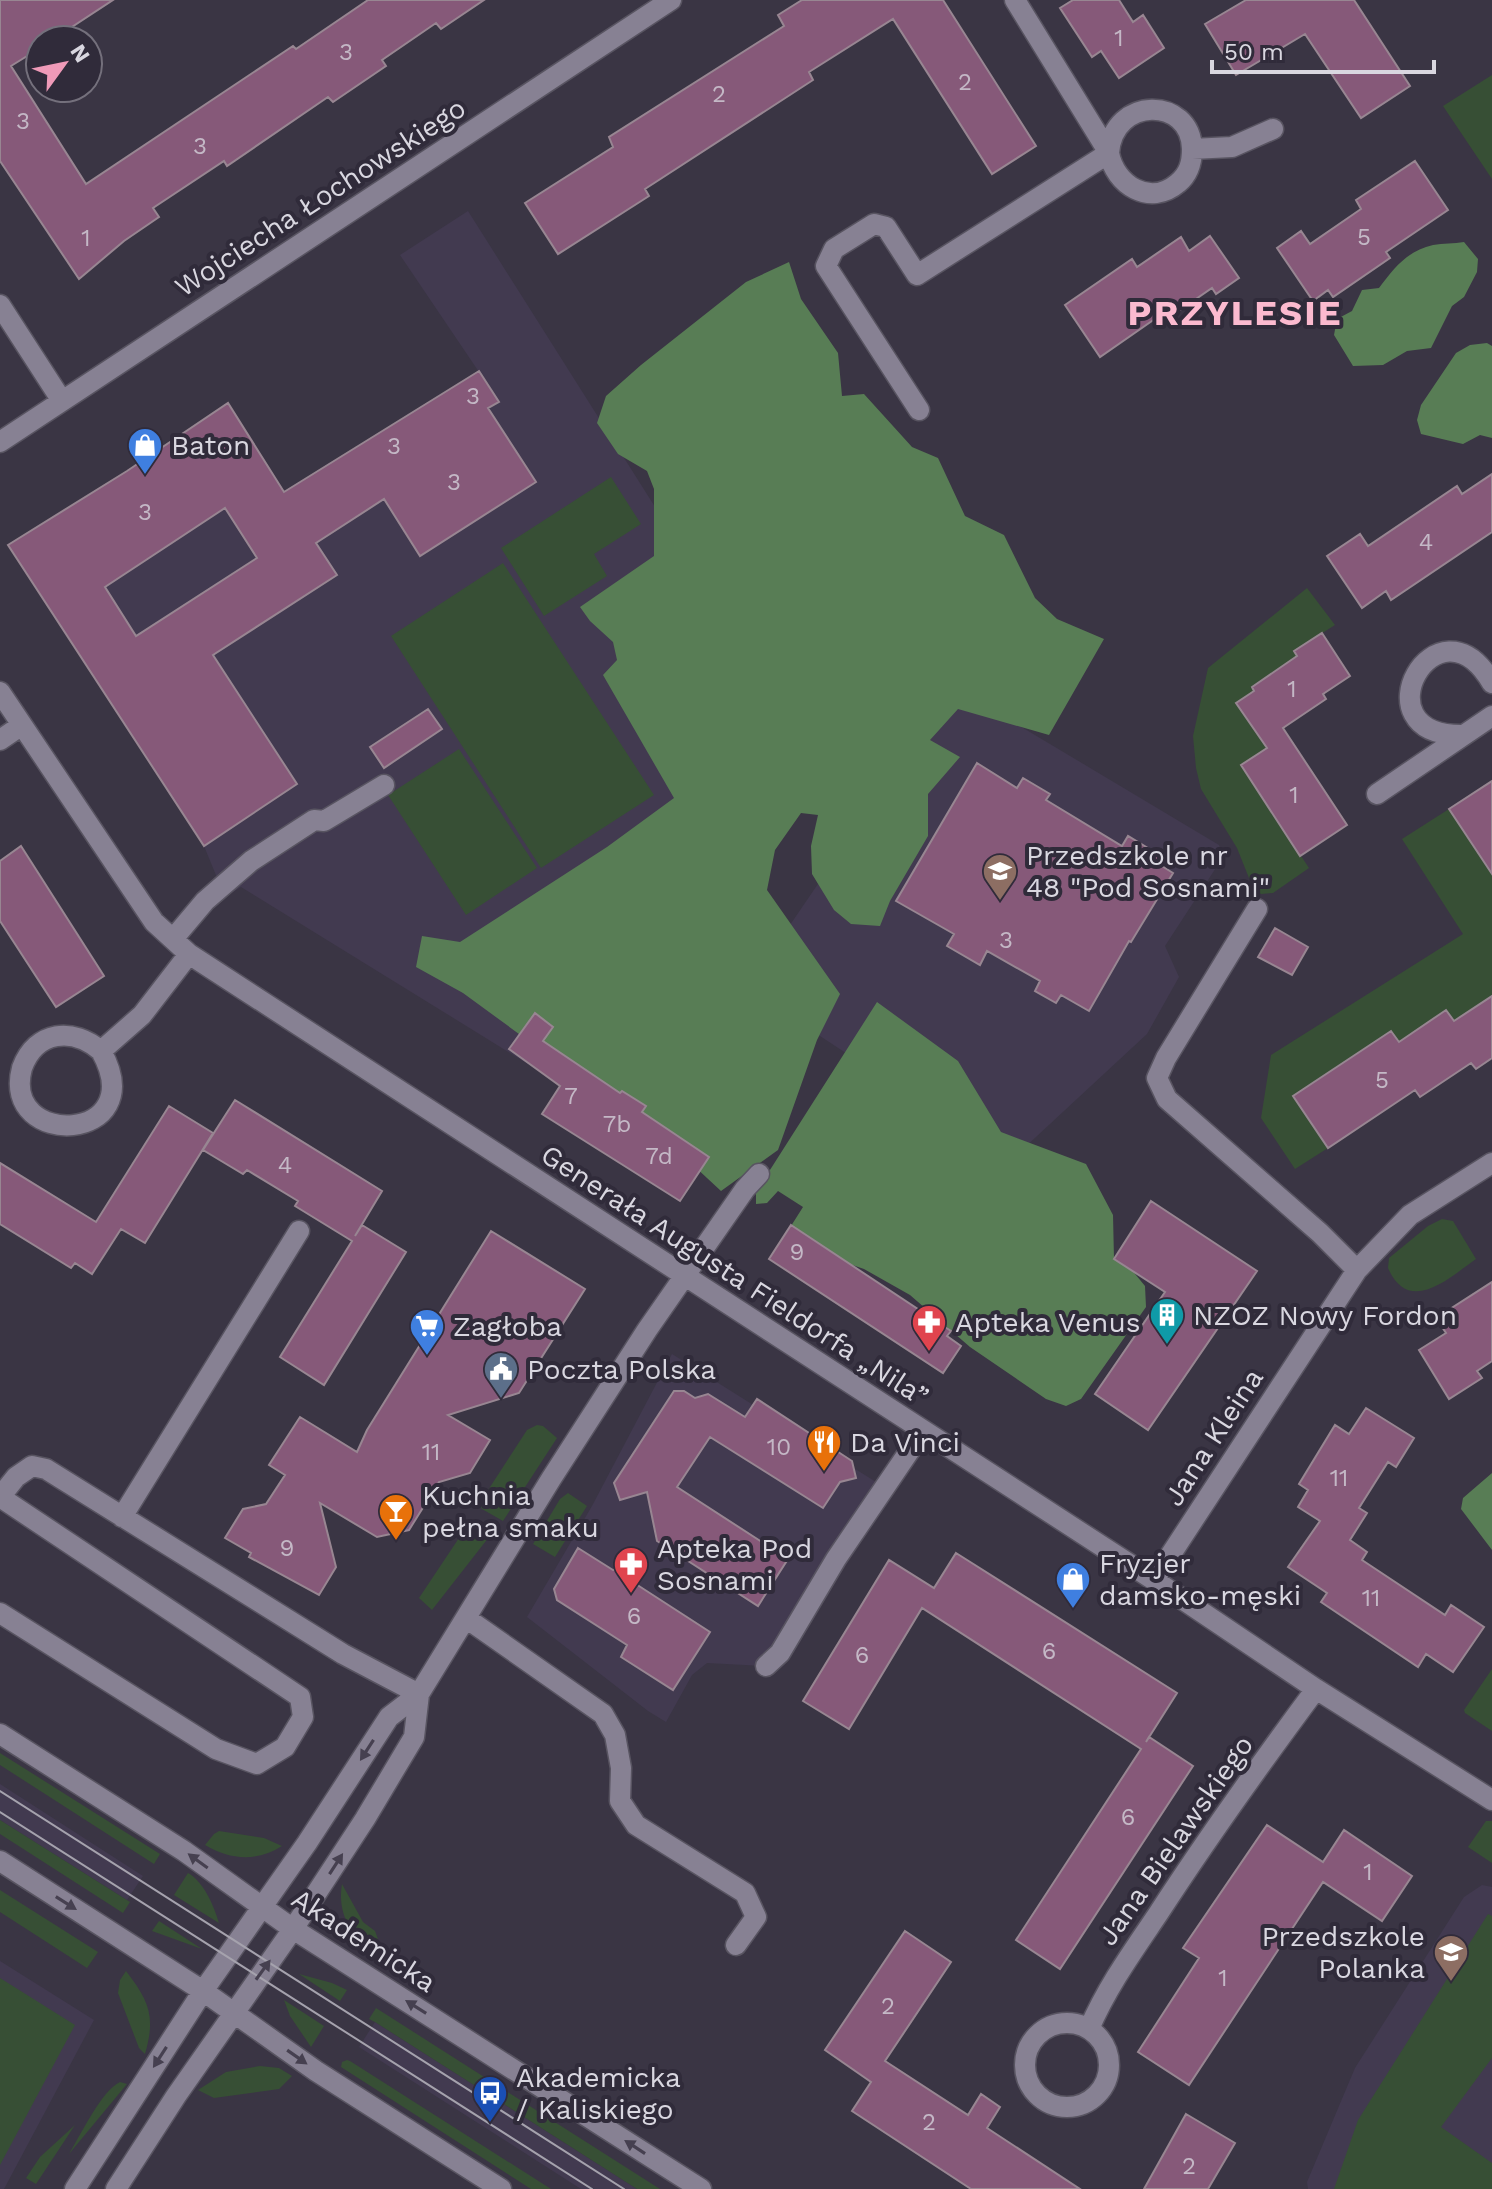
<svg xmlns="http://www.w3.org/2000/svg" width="1492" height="2189" viewBox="0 0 1492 2189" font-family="'Work Sans',sans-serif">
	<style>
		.built { fill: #423a50 }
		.green { fill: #374f35 }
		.forest { fill: #587d55 }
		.building { fill: #865979; stroke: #988692; stroke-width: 2; fill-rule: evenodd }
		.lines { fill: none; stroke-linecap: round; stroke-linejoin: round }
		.minor-casing { stroke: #585461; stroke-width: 23 }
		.minor { stroke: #878193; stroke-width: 20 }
		.tram { stroke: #a5a2ad; stroke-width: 2 }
		.oneway { fill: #464050 }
		.labels { text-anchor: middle; stroke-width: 8; stroke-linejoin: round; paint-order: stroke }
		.number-label { font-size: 24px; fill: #c4b8c6 }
		.street-label { font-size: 28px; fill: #d9d7e0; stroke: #302b3a }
		.poi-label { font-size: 28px; fill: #d9d7e0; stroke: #302b3a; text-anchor: start }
		.district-label { font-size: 36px; font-weight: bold; letter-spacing: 2px; fill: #fbbacf; stroke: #302b3a }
	</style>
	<rect width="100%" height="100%" fill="#3a3544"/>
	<!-- built -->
	<path class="built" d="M468 211 772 692 598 970 528 1064 241 887 225 897 204 846 8 545 127 471 228 403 285 492 479 372 400 255Z
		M953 686 1219 845 1223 857 1165 946 1179 977 1147 1034 1010 1161 747 988Z
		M672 1354 884 1487 766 1666 707 1663 692 1675 666 1722 648 1711 527 1617 592 1506Z
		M0 1784 143 1876 127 1900 0 1820Z
		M1482 1885 1492 1887V2189H1308L1307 2182 1355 2068 1464 1897Z
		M0 1961 94 2020 4 2189H0Z
		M375 2022 637 2189H581L359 2047Z"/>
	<!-- green -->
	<path class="green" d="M1492 75V179L1443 106Z
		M611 477 641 524 594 554 607 576 544 616 501 548Z
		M503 563 654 795 541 868 391 636Z
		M1307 588 1335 625 1294 651 1297 656 1252 686 1254 691 1237 703 1267 748 1241 765 1309 868 1273 893 1261 894 1253 888 1237 848 1201 789 1196 768 1193 736 1208 668Z
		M459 749 537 868 466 915 388 795Z
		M1449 809 1492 874V996L1454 1021 1446 1010 1399 1042 1391 1031 1294 1095 1328 1148 1295 1169 1261 1118 1271 1055 1463 934 1402 839Z
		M1442 1219 1453 1221 1476 1259C1449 1278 1409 1316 1388 1268L1389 1258 1428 1226Z
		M537 1425 543 1426 557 1438 503 1521 482 1509 479 1504 527 1430Z
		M568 1493 587 1506 555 1557 533 1544 560 1499Z
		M469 1523 489 1537 432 1610 419 1598Z
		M1492 1669V1731L1465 1713 1464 1710Z
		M0 1753 160 1854 154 1864 0 1765Z
		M0 1820 130 1902 123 1913 0 1834Z
		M1486 1821H1492V1863L1468 1847Z
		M219 1831 264 1838 282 1846C257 1862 230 1860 205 1845L214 1834Z
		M188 1873C204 1882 214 1906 219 1923L174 1895Z
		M342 1884 363 1922 375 1931 378 1939 372 1952C350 1935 337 1912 342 1884Z
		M0 1890 98 1952 87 1968 0 1912Z
		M1488 1914 1492 1916V2058L1441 2127 1492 2163V2189H1334L1358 2120Z
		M159 1921 202 1949 152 1931Z
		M126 1971C149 2001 156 2016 145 2054L139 2048 118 1993 120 1980Z
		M299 1974 332 1983 347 1990 340 2001Z
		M0 1978 75 2025 0 2165Z
		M284 2000 324 2026 311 2047 290 2016Z
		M376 2008 660 2189H637L375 2022 369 2019Z
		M347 2060 350 2061 551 2189H531L341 2067 342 2062Z
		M260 2066 279 2068 292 2076 279 2089 214 2098 198 2090 226 2072Z
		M120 2082 127 2084 69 2154C80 2136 102 2090 120 2082Z
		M75 2125 36 2184 26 2178 40 2157Z"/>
	<!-- forest -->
	<path class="forest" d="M1464 242 1478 259 1477 272 1464 297 1452 306 1431 348 1407 351 1383 365 1353 366 1334 335 1337 319 1352 311 1362 290 1379 288C1394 268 1407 251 1433 245 1443 243 1454 244 1464 242Z
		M789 262 801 299 838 353 842 396 864 394 912 447 938 458 965 516 1004 535 1035 598 1057 619 1104 639 1049 735 958 709 930 740 960 757 928 794V836L890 901 880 926 851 924 834 910 812 874 811 846 818 815 801 813 775 850 767 890 840 994 817 1040 778 1150 721 1191 637 1113 567 1069 463 993 416 967 422 936 460 942 607 847 674 798 603 675 617 660 613 642 590 621 580 607 654 556V489L647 471 618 454 597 423 606 396 641 365 746 282Z
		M1487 343 1492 346V438L1480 435 1463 444 1421 434 1417 420 1421 405 1456 353 1470 345Z
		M877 1002 958 1061 1001 1132 1086 1164 1113 1215 1114 1259 1131 1269 1145 1286 1146 1307 1081 1399 1066 1406 1046 1399 970 1347 910 1295 864 1269 832 1258 791 1226 803 1207 778 1191 767 1203 756 1204V1192Z
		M1492 1473V1550L1461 1509 1463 1498Z"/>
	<!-- building -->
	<path class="building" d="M0 0H113L52 40H40V48L11 66 86 184 293 46 296 49 368 0H484L441 29 436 23 382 60 386 66 333 102 328 97 227 166 224 161 153 208 159 217 124 241 79 279 0 161Z
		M802 0H943L1036 146 992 174 893 19 809 72 813 80 645 189 649 196 558 254 525 203 613 147 609 137 784 26 778 15Z
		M1073 0H1119L1133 22 1143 15 1164 48 1119 78 1101 51 1092 57 1060 8Z
		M1246 0H1354L1410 86 1361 118 1305 34 1236 75 1205 24Z
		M1415 161 1448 210 1386 252 1390 258 1333 297 1328 290 1313 301 1277 248 1301 231 1310 244 1361 209 1356 200Z
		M1210 236 1239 278 1216 294 1212 288 1167 319 1162 314 1100 357 1065 305 1132 259 1137 267 1181 237 1189 251Z
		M479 371 499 402 488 408 536 482 420 556 384 499 316 543 337 575 213 655 297 784 204 846 8 545 127 471 228 403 284 492ZM225 508 257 558 136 636 105 587Z
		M1492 474V532L1391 600 1386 591 1362 608 1327 556 1360 534 1368 546 1457 486 1462 494Z
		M1322 633 1350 676 1323 694 1326 699 1283 728 1347 825 1300 856 1241 765 1267 748 1236 703 1254 691 1252 687 1297 656 1294 651Z
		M428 709 442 729 384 768 370 747Z
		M977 763 1017 788 1023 778 1050 794 1046 800 1122 846 1128 836 1161 856 1157 863 1173 873 1131 942 1129 941 1089 1011 1061 995 1056 1003 1035 991 1040 981 987 951 980 965 947 946 954 934 896 901Z
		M1492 781V874L1449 809Z
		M21 846 104 976 56 1007 0 921V861Z
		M1275 928 1308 947 1292 975 1258 957Z
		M1492 996V1058L1476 1069 1471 1063 1420 1097 1415 1090 1328 1148 1293 1096 1391 1031 1399 1042 1446 1010 1454 1021Z
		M535 1013 553 1027 543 1041 620 1093 622 1091 646 1106 642 1112 709 1157 680 1201 542 1114 560 1086 509 1049Z
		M235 1100 382 1191 355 1236 362 1225 406 1252 324 1385 280 1357 352 1241 295 1206 298 1201 247 1170 243 1174 203 1150Z
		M169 1106 213 1133 145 1243 121 1229 92 1274 75 1263 71 1268 0 1224V1163L96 1222Z
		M1151 1201 1257 1271 1148 1430 1095 1394 1165 1292 1114 1259Z
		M791 1225 951 1331 947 1336 961 1346 943 1373 769 1259Z
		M491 1231 585 1289 519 1393 448 1415 490 1440 470 1473 439 1482 409 1530 377 1537 320 1503 336 1567 319 1595 249 1557 251 1553 225 1538 243 1509 266 1504 285 1475 269 1465 300 1417 357 1452 367 1430Z
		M1492 1282V1361L1477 1371 1482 1378 1449 1399 1419 1350 1446 1333 1436 1318Z
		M674 1391H684L695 1398 708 1394 745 1417 757 1399 852 1461 856 1478 840 1482 823 1508 710 1437 677 1487 788 1559 758 1606 657 1541 647 1492 620 1500 614 1483Z
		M1366 1408 1414 1438 1396 1467 1388 1462 1359 1508 1367 1513 1350 1540 1367 1552 1362 1560 1445 1615 1451 1605 1484 1627 1453 1672 1426 1654 1418 1667 1321 1602 1327 1593 1288 1567 1320 1521 1298 1507 1308 1490 1299 1484 1335 1425 1349 1434Z
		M578 1548 613 1570 623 1568 625 1577 710 1632 673 1690 621 1657 627 1645 557 1600 554 1589Z
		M956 1553 1177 1693 1146 1742 1149 1737 1193 1766 1060 1969 1016 1940 1141 1749 922 1608 849 1729 803 1701 889 1560 934 1588Z
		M1267 1825 1323 1862 1344 1830 1412 1876 1382 1921 1323 1882 1189 2085 1138 2052 1199 1958 1183 1948Z
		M905 1931 951 1962 885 2061 968 2115 981 2094 1000 2107 987 2128 1080 2189H971L852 2111 871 2082 825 2050Z
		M1186 2114 1235 2143 1208 2189H1144Z"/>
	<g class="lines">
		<!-- minor casing -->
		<g class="minor-casing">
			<path id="minor" d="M1015 0 1109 153C1115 185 1150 207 1178 183 1189 174 1192 163 1192 149 1191 96 1113 96 1109 153
				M1192 149 1232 147 1273 129
				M0 305 62 401
				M919 410 826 266 834 249 874 224 886 227 917 275 1109 153
				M0 442 671 0
				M0 692 154 922 189 954 1154 1580 1316 1689 1492 1800
				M1462 735C1355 736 1437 589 1492 683
				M0 740 22 725
				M1377 794 1492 716
				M1257 909 1166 1058 1157 1078 1167 1099 1320 1233 1357 1270
				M173 939 205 901 251 861 314 820 324 821 384 785
				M101 1051C153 1144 0 1150 22 1068 36 1030 73 1027 101 1051L142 1015 189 954
				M0 1497 300 1697 303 1717 285 1747 257 1764 216 1749 0 1613
				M0 1497 16 1477 32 1466 46 1469 343 1654 419 1694
				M122 1517 299 1231
				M1154 1580 1357 1270 1410 1215 1492 1163
				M466 1618 603 1714 615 1735 621 1768 620 1801 636 1825 745 1893 756 1917 736 1945
				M766 1666 780 1653 836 1559 923 1431
				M0 1734 184 1851 293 1929 701 2189
				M0 1861 203 1991 316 2071 501 2189
				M1025 2065a42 42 0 1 1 84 0a42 42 0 1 1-84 0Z
				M1089 2029C1107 1987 1133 1951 1158 1914 1208 1837 1261 1763 1316 1689
				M75 2189 203 1991 307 1843 389 1717 419 1694 551 1479 647 1330 745 1189 759 1174
				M116 2189 176 2096 293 1929 365 1819 414 1737 419 1694"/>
		</g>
		<!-- minor -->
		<use href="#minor" class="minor"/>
		<!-- tram -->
		<path class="tram" d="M0 1791 624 2189
			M0 1812 592 2189"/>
	</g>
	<!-- one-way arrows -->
	<defs><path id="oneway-solid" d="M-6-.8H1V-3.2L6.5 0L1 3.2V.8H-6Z" transform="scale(2)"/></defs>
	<g class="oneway">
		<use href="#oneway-solid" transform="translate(367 1750) rotate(123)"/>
		<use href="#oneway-solid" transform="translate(198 1861) rotate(-144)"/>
		<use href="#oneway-solid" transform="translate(336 1864) rotate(-57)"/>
		<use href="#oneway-solid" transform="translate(66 1903) rotate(32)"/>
		<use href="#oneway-solid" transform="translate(263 1970) rotate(-54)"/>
		<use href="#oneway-solid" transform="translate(416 2007) rotate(-148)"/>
		<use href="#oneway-solid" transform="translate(160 2057) rotate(123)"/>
		<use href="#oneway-solid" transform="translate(297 2057) rotate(35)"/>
		<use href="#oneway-solid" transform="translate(635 2147) rotate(-147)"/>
	</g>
	<!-- icons -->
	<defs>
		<g id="shop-pin" transform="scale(1.8)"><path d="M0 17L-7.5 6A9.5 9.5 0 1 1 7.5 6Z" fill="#3f7fe0" stroke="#302b3a"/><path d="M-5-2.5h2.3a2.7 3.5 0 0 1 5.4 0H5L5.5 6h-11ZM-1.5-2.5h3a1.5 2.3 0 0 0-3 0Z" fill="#fff"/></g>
		<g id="school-pin" transform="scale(1.8)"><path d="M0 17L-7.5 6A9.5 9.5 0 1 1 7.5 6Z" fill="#8d6e63" stroke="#302b3a"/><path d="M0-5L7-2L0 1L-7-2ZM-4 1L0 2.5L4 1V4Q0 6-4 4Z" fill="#fff"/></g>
		<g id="building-pin" transform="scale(1.8)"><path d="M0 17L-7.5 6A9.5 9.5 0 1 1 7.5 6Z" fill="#0f9aa8" stroke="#302b3a"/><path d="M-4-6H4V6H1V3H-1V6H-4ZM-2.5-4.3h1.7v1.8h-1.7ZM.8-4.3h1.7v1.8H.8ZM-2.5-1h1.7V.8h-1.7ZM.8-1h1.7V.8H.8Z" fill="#fff"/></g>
		<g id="pharmacy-pin" transform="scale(1.8)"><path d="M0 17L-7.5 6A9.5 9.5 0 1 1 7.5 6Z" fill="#e0444e" stroke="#302b3a"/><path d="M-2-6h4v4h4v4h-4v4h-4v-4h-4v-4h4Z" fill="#fff"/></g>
		<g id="supermarket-pin" transform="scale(1.8)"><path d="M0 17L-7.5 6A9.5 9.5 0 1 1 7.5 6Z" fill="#3f7fe0" stroke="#302b3a"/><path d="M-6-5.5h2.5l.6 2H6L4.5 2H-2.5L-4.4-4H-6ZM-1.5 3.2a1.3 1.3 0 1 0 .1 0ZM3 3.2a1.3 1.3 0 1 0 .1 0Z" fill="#fff"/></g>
		<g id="civic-pin" transform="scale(1.8)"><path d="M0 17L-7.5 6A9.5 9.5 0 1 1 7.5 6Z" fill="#5c6f8a" stroke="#302b3a"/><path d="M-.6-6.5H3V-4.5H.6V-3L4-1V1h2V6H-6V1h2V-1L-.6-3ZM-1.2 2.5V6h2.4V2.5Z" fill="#fff"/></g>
		<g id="restaurant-pin" transform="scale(1.8)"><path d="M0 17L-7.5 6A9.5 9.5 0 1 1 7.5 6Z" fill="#e8710a" stroke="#302b3a"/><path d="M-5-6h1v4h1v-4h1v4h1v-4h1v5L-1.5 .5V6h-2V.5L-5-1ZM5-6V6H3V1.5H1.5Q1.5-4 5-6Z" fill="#fff"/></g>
		<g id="bar-pin" transform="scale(1.8)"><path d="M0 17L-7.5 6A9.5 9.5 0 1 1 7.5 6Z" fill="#e8710a" stroke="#302b3a"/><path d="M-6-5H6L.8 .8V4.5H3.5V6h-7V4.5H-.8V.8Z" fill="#fff"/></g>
		<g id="bus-pin" transform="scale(1.8)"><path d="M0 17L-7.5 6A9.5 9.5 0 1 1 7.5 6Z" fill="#1a4fb4" stroke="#302b3a"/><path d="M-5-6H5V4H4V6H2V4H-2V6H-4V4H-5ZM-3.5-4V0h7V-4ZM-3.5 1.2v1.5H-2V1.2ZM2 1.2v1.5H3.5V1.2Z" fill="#fff"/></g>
	</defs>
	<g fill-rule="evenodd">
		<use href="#shop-pin" x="145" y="445"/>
		<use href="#school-pin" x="1000" y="871"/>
		<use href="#building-pin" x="1167" y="1315"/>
		<use href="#pharmacy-pin" x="929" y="1322"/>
		<use href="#supermarket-pin" x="427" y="1326"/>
		<use href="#civic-pin" x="501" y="1369"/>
		<use href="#restaurant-pin" x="824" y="1442"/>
		<use href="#bar-pin" x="396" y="1511"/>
		<use href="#pharmacy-pin" x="631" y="1564"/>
		<use href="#shop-pin" x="1073" y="1579"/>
		<use href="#school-pin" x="1451" y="1952"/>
		<use href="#bus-pin" x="490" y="2093"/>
	</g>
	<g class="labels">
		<!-- number labels -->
		<g class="number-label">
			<text x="1119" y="46">1</text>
			<text x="346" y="60">3</text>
			<text x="965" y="90">2</text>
			<text x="719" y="102">2</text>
			<text x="23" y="129">3</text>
			<text x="200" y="154">3</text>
			<text x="1364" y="245">5</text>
			<text x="86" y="246">1</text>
			<text x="473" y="404">3</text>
			<text x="394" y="454">3</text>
			<text x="454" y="490">3</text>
			<text x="145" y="520">3</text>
			<text x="1426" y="550">4</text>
			<text x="1292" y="697">1</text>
			<text x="1294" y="803">1</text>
			<text x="1006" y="948">3</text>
			<text x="1382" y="1088">5</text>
			<text x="571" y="1104">7</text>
			<text x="617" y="1132">7b</text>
			<text x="659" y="1164">7d</text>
			<text x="285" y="1173">4</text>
			<text x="797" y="1260">9</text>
			<text x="779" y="1455">10</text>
			<text x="431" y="1460">11</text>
			<text x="1339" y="1486">11</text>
			<text x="287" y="1556">9</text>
			<text x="1371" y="1606">11</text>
			<text x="634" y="1624">6</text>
			<text x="1049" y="1659">6</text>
			<text x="862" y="1663">6</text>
			<text x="1128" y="1825">6</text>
			<text x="1368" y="1880">1</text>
			<text x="1223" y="1986">1</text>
			<text x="888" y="2014">2</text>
			<text x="929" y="2130">2</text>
			<text x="1189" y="2174">2</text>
		</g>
		<!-- street labels -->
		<g class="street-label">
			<text transform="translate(320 197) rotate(-33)" y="10">Wojciecha Łochowskiego</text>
			<text transform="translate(735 1275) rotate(33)" y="10">Generała Augusta Fieldorfa „Nila”</text>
			<text transform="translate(1213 1437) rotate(-57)" y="10">Jana Kleina</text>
			<text transform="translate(1175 1840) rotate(-55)" y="10">Jana Bielawskiego</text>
			<text transform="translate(364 1940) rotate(33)" y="10">Akademicka</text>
		</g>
		<!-- poi labels -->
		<g class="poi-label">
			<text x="171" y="455">Baton</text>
			<text x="1026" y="865">Przedszkole nr<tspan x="1026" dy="32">48 "Pod Sosnami"</tspan></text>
			<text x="1193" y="1325">NZOZ Nowy Fordon</text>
			<text x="955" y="1332">Apteka Venus</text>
			<text x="453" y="1336">Zagłoba</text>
			<text x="527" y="1379">Poczta Polska</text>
			<text x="850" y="1452">Da Vinci</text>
			<text x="422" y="1505">Kuchnia<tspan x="422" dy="32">pełna smaku</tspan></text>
			<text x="657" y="1558">Apteka Pod<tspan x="657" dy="32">Sosnami</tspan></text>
			<text x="1099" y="1573">Fryzjer<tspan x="1099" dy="32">damsko-męski</tspan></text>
			<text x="1425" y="1946" text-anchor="end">Przedszkole<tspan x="1425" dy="32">Polanka</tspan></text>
			<text x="516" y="2087">Akademicka<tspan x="516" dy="32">/ Kaliskiego</tspan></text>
		</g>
		<!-- district labels -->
		<g class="district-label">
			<text x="1235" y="325">PRZYLESIE</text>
		</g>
	</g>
	<!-- north arrow -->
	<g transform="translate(64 64) rotate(57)"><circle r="38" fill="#302b3a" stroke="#74707c" stroke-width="2"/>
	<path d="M0-6L14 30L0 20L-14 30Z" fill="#ef9ab8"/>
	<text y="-12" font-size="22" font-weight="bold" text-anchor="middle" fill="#d9d7e0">N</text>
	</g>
	<!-- scale -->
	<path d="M1212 60v12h222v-12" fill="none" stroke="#d9d7e0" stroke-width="4"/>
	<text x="1224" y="60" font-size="24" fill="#d9d7e0" stroke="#302b3a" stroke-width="6" paint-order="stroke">50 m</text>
</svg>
